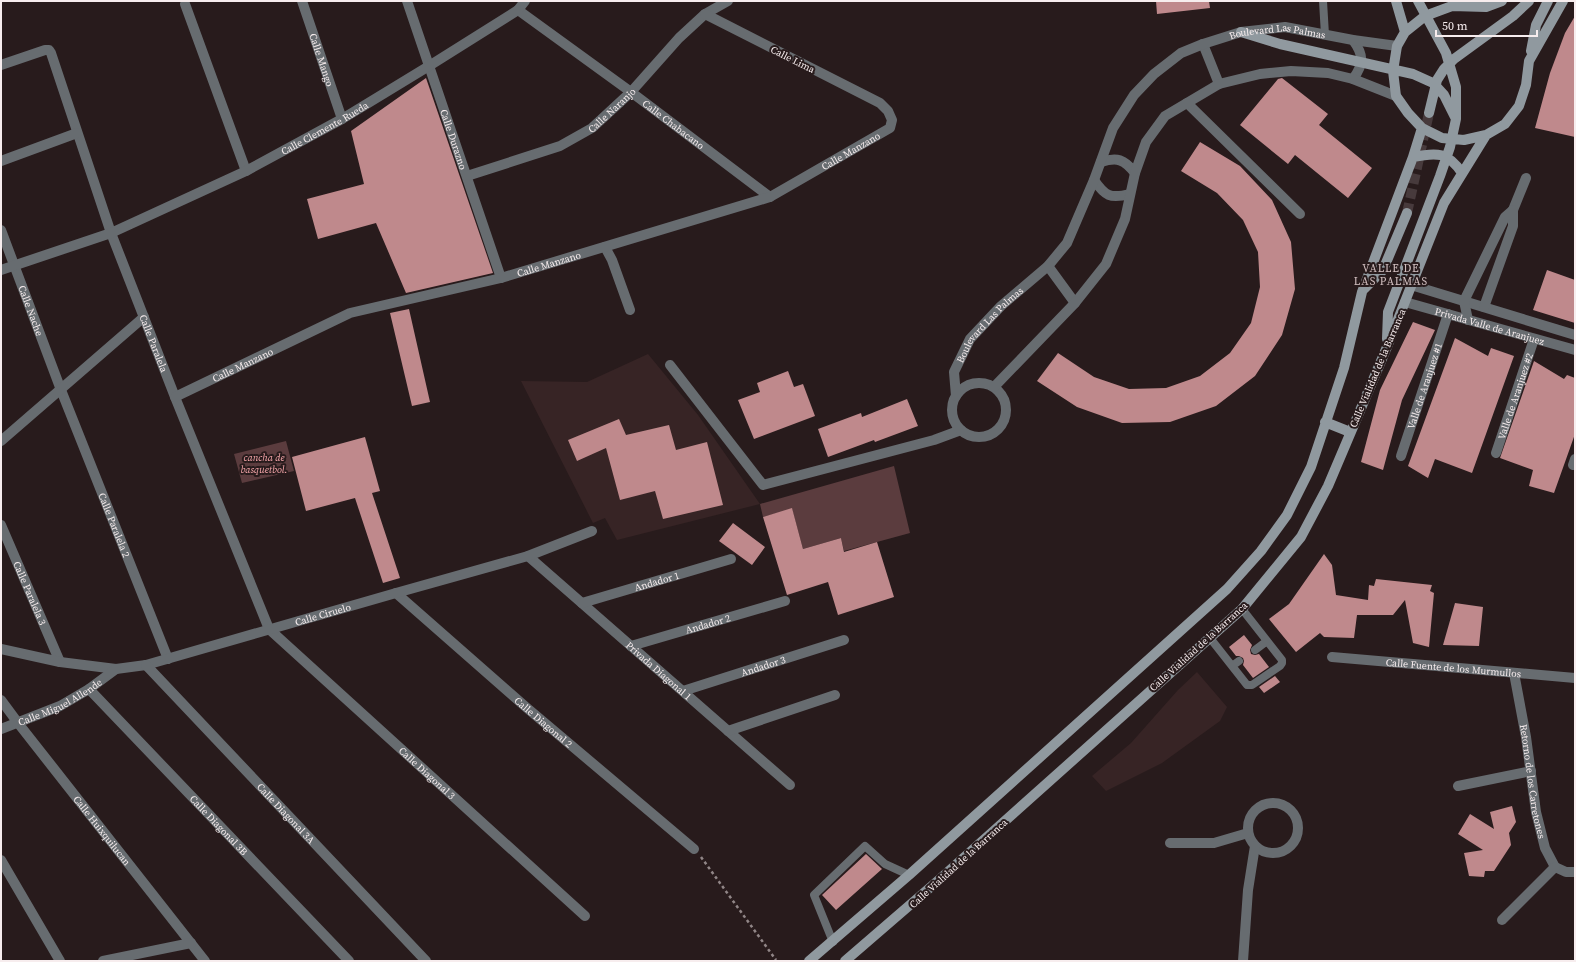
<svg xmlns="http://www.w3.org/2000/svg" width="1576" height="962" viewBox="0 0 1576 962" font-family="'Source Serif 4',serif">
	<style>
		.built { fill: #372425 }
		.green { fill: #5b3c3e }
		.building { fill: #bf898c }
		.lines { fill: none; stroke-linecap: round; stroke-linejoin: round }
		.secondary-tunnel { stroke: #473a3c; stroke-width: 10; stroke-dasharray: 10 5; stroke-linecap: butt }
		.path { stroke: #918687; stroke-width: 2.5; stroke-dasharray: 3 3; stroke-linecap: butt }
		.service { stroke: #676c70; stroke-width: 8 }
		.minor { stroke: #676c70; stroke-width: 10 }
		.secondary { stroke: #90999f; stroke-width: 10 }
		.labels { text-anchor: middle; stroke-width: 4; stroke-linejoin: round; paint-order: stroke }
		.street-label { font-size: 10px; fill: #f7edee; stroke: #281b1c }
		.park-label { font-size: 10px; font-style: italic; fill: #fbaaae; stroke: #281b1c }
		.neighbourhood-label { font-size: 11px; letter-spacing: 1px; fill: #d4c1c2; stroke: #281b1c }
	</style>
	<rect width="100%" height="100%" fill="#281b1c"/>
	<!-- built -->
	<path class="built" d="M648 354 698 415 760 504 617 540 605 518 593 523 521 381 587 382Z
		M1197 672 1227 707 1220 721 1162 763 1106 791 1092 776 1131 743 1178 690Z"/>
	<!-- green -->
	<path class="green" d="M286 441 294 471 242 483 234 454Z
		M894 466 910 533 844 551 841 538 803 549 792 509 763 517 760 504Z"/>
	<!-- building -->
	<path class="building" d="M1156 1H1209L1210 8 1157 14Z
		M1575 16V137L1535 128 1550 73 1565 33Z
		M426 78 493 273 406 293 376 223 318 239 307 199 364 184 351 131Z
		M1282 78 1328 114 1319 125 1372 168 1348 198 1295 155 1288 164 1240 125 1278 79Z
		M1200 142 1240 166 1272 200 1291 242 1295 289 1282 335 1255 376 1216 406 1170 422 1122 423 1077 407 1037 381 1058 353 1094 377 1129 389 1166 388 1200 376 1230 353 1251 323 1260 287 1258 252 1243 220 1217 193 1181 171Z
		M1547 270 1575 280V323L1533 310Z
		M409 309 430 402 412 406 390 313Z
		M1413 322 1435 330 1402 400 1383 470 1361 462 1380 390Z
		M1455 338 1488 356 1491 348 1514 356 1472 473 1435 459 1428 478 1408 466Z
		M1534 361 1564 379 1567 375 1575 378V434L1554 493 1529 486 1533 470 1500 458Z
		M788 371 794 387 803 384 815 416 754 439 738 400 760 392 757 383Z
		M907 399 918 426 875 442 874 440 828 457 818 429 861 413 862 417Z
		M619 419 626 435 669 425 676 450 707 442 723 505 663 519 655 491 620 500 606 448 577 461 568 440Z
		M365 437 380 491 372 493 400 578 383 583 355 498 306 511 292 457Z
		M792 508 803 549 841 538 844 552 877 542 894 597 838 615 828 582 787 595 763 517Z
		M733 523 765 547 752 565 719 541Z
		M1324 554 1332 565 1336 595 1368 600 1369 585 1374 586 1376 579 1432 585 1430 591 1434 593 1429 647 1413 643 1405 600 1393 615H1357L1354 638 1324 637 1320 633 1296 652 1269 619 1289 604Z
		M1455 603 1483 607 1479 646 1443 645Z
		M1244 635 1252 645 1250 650 1251 654 1255 655 1259 654 1269 667 1253 678 1243 665 1244 661 1243 658 1239 656H1236L1229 647Z
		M1275 676 1280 682 1264 693 1259 687Z
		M1512 806 1516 822 1509 833 1511 845 1494 871H1485L1484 877 1469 876 1464 853 1483 850 1458 834 1470 814 1494 829 1490 812Z
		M866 854 882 869 836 910 822 895Z"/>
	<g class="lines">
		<!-- secondary-tunnel -->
		<path class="secondary-tunnel" d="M1407 213 1429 113"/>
		<!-- path -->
		<path class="path" d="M701 857 776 960"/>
		<!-- service -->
		<path class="service" d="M1323 1 1325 35
			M1210 638 1247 685H1252L1280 666 1282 663V660L1242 609
			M1255 650 1267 641
			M1232 666 1239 661
			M833 942 814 895 865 846 885 864 909 875"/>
		<!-- minor -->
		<g class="minor">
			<path id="s1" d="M302 1 342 119"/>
			<path id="s2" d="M407 1 501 278"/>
			<path d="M185 4 246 171"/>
			<path id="s3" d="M518 10 631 92 770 197"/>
			<path d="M1203 44 1219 84"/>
			<path id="s4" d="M1 65 45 50H49L51 53 111 233 175 397 269 629 585 916"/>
			<path d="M1353 79C1364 64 1364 55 1353 40"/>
			<path d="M1187 103 1300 214"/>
			<path d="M1 161 77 133"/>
			<path d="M1101 162C1117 157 1124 159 1135 173"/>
			<path id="s5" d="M467 176 560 146 592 128 631 92 679 38 705 14 728 1"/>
			<path d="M1094 180C1105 196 1110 199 1130 194"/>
			<path id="s6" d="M1 230 61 390 168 659"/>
			<path d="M605 247 612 260 630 310"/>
			<path d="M1048 266 1075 303"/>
			<path id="s7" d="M1 270 111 233 246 171 342 119 429 66 518 10 525 1"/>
			<path d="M1411 285 1575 335"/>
			<path id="s8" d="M1405 302 1575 350"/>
			<path d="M1484 307 1513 226V210L1526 178"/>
			<path d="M1468 320 1464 301 1505 217 1513 210"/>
			<path d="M670 365 763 485 934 440 961 430"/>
			<circle cx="979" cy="410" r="27"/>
			<path d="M994 387 1075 303 1106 264 1125 219 1135 173 1146 142 1165 116 1219 84 1260 74 1291 71 1328 73 1353 79 1396 96"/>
			<path id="s9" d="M956 396 954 372 970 339 1001 306 1048 266 1067 243 1094 180 1113 128 1134 95 1154 74 1181 53 1203 44 1241 32 1285 27 1353 40 1397 46"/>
			<path id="s10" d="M175 397 350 313 501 278 770 197 890 128 892 120 888 111 880 103 705 14"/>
			<path d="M1 441 144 317"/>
			<path id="s11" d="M1496 453 1534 339"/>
			<path id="s12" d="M1401 456 1448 314"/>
			<path d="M1573 465 1575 459"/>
			<path id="s13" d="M1 525 60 662"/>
			<path id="s14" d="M528 556 790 785"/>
			<path id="s15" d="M396 593 527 708 694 849"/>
			<path id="s16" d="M582 603 731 559"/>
			<path id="s17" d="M631 646 785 601"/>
			<path id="s18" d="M1 649 60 662 116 669 146 665 396 593 528 556 592 531"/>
			<path id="s19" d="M1332 657 1575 678"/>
			<path id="s20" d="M146 665 426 961"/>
			<path id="s21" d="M1514 673 1526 737 1536 812 1545 848 1555 867 1566 872H1575"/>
			<path id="s22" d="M89 689 349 961"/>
			<path id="s23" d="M683 691 844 640"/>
			<path id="s24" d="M1 700 18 723 205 961"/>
			<path id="s25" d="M1 729 60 706 89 689 116 669"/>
			<path d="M728 731 835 695"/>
			<path d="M1458 786 1531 771"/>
			<circle cx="1273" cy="828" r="25"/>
			<path d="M1170 843H1214L1248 833"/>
			<path d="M1 860 60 961"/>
			<path d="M1502 920 1555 867"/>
			<path d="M103 961 191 943"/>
			<path d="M1243 961 1248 890 1255 846"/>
		</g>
		<!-- secondary -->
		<path class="secondary" d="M1396 1 1405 32
			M1502 1 1486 7 1452 6 1425 16 1405 32 1397 46 1393 71 1396 96 1408 113 1422 128 1442 138 1464 140 1486 135 1505 124 1519 106 1526 85 1529 61 1563 1
			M1241 32 1280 44 1413 74 1433 83 1444 95 1455 117
			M1531 51 1536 25 1548 1
			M1429 113 1437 80 1444 69 1454 59 1513 16 1529 1
			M1413 157C1437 152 1448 152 1462 173
			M1364 289 1383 270 1407 213
			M1387 339 1388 312 1440 176 1450 147 1456 119V87L1446 53 1418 1
			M1325 422 1350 432
			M809 961 909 875 1227 589 1261 551 1287 515 1311 467 1344 368 1362 292 1413 157 1422 128
			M845 961 940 879 1242 609 1301 537 1328 486 1387 347 1444 203 1486 135"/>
	</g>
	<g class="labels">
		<!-- street labels -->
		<g class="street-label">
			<text dy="4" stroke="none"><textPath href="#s9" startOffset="524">Boulevard Las Palmas</textPath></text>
			<text transform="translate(793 59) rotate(27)" y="4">Calle Lima</text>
			<text dy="4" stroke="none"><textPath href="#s1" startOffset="62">Calle Mango</textPath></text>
			<text dy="4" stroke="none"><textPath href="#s5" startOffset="161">Calle Naranjo</textPath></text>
			<text dy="4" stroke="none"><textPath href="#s3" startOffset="193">Calle Chabacano</textPath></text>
			<text dy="4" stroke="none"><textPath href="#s7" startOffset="354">Calle Clemente Rueda</textPath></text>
			<text dy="4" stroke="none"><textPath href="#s2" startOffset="146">Calle Durazno</textPath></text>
			<text dy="4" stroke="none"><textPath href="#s10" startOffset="723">Calle Manzano</textPath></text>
			<text dy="4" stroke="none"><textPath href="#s10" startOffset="399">Calle Manzano</textPath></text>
			<text dy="4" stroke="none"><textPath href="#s6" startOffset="86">Calle Nache</textPath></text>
			<text dy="4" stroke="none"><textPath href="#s9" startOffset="84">Boulevard Las Palmas</textPath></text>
			<text dy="4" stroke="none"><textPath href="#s8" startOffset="88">Privada Valle de Aranjuez</textPath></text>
			<text dy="4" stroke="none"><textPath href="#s4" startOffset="362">Calle Paralela</textPath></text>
			<text dy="4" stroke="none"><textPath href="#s10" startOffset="75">Calle Manzano</textPath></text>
			<text transform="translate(1377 368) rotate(-67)" y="4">Calle Vialidad de la Barranca</text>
			<text dy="4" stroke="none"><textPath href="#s12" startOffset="74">Valle de Aranjuez #1</textPath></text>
			<text dy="4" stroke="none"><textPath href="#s11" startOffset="60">Valle de Aranjuez #2</textPath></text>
			<text dy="4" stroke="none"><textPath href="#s6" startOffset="316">Calle Paralela 2</textPath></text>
			<text dy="4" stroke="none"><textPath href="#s16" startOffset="78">Andador 1</textPath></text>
			<text dy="4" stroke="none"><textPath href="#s13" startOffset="74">Calle Paralela 3</textPath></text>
			<text dy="4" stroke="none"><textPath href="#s18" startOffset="331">Calle Ciruelo</textPath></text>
			<text dy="4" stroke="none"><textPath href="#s17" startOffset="80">Andador 2</textPath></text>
			<text transform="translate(1198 646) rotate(-42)" y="4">Calle Vialidad de la Barranca</text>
			<text dy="4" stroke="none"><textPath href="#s23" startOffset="84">Andador 3</textPath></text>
			<text dy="4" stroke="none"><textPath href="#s19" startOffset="122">Calle Fuente de los Murmullos</textPath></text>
			<text dy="4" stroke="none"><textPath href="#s14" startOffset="174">Privada Diagonal 1</textPath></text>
			<text dy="4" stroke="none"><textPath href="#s25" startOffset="65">Calle Miguel Allende</textPath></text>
			<text dy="4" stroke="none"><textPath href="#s15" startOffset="196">Calle Diagonal 2</textPath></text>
			<text dy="4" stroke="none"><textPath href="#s4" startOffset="884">Calle Diagonal 3</textPath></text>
			<text dy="4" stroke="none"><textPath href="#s21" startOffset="110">Retorno de los Carretones</textPath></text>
			<text dy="4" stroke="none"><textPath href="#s20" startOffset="204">Calle Diagonal 3A</textPath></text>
			<text dy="4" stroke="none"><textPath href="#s22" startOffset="188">Calle Diagonal 3B</textPath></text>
			<text dy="4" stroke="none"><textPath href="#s24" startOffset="165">Calle Huixquilucan</textPath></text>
			<text transform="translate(958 863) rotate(-42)" y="4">Calle Vialidad de la Barranca</text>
		</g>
		<!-- park labels -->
		<g class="park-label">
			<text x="264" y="461">cancha de<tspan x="264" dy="12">basquetbol.</tspan></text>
		</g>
		<!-- neighbourhood labels -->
		<g class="neighbourhood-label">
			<text x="1391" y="272">VALLE DE<tspan x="1391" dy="13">LAS PALMAS</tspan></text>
		</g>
	</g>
	<!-- border -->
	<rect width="1576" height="962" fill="none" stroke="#f7edee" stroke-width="4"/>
	<!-- scale -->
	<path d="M1436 30v6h101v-6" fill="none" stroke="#f7edee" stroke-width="2"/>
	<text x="1442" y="30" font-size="12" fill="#f7edee" stroke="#281b1c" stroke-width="3" paint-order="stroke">50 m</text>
</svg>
